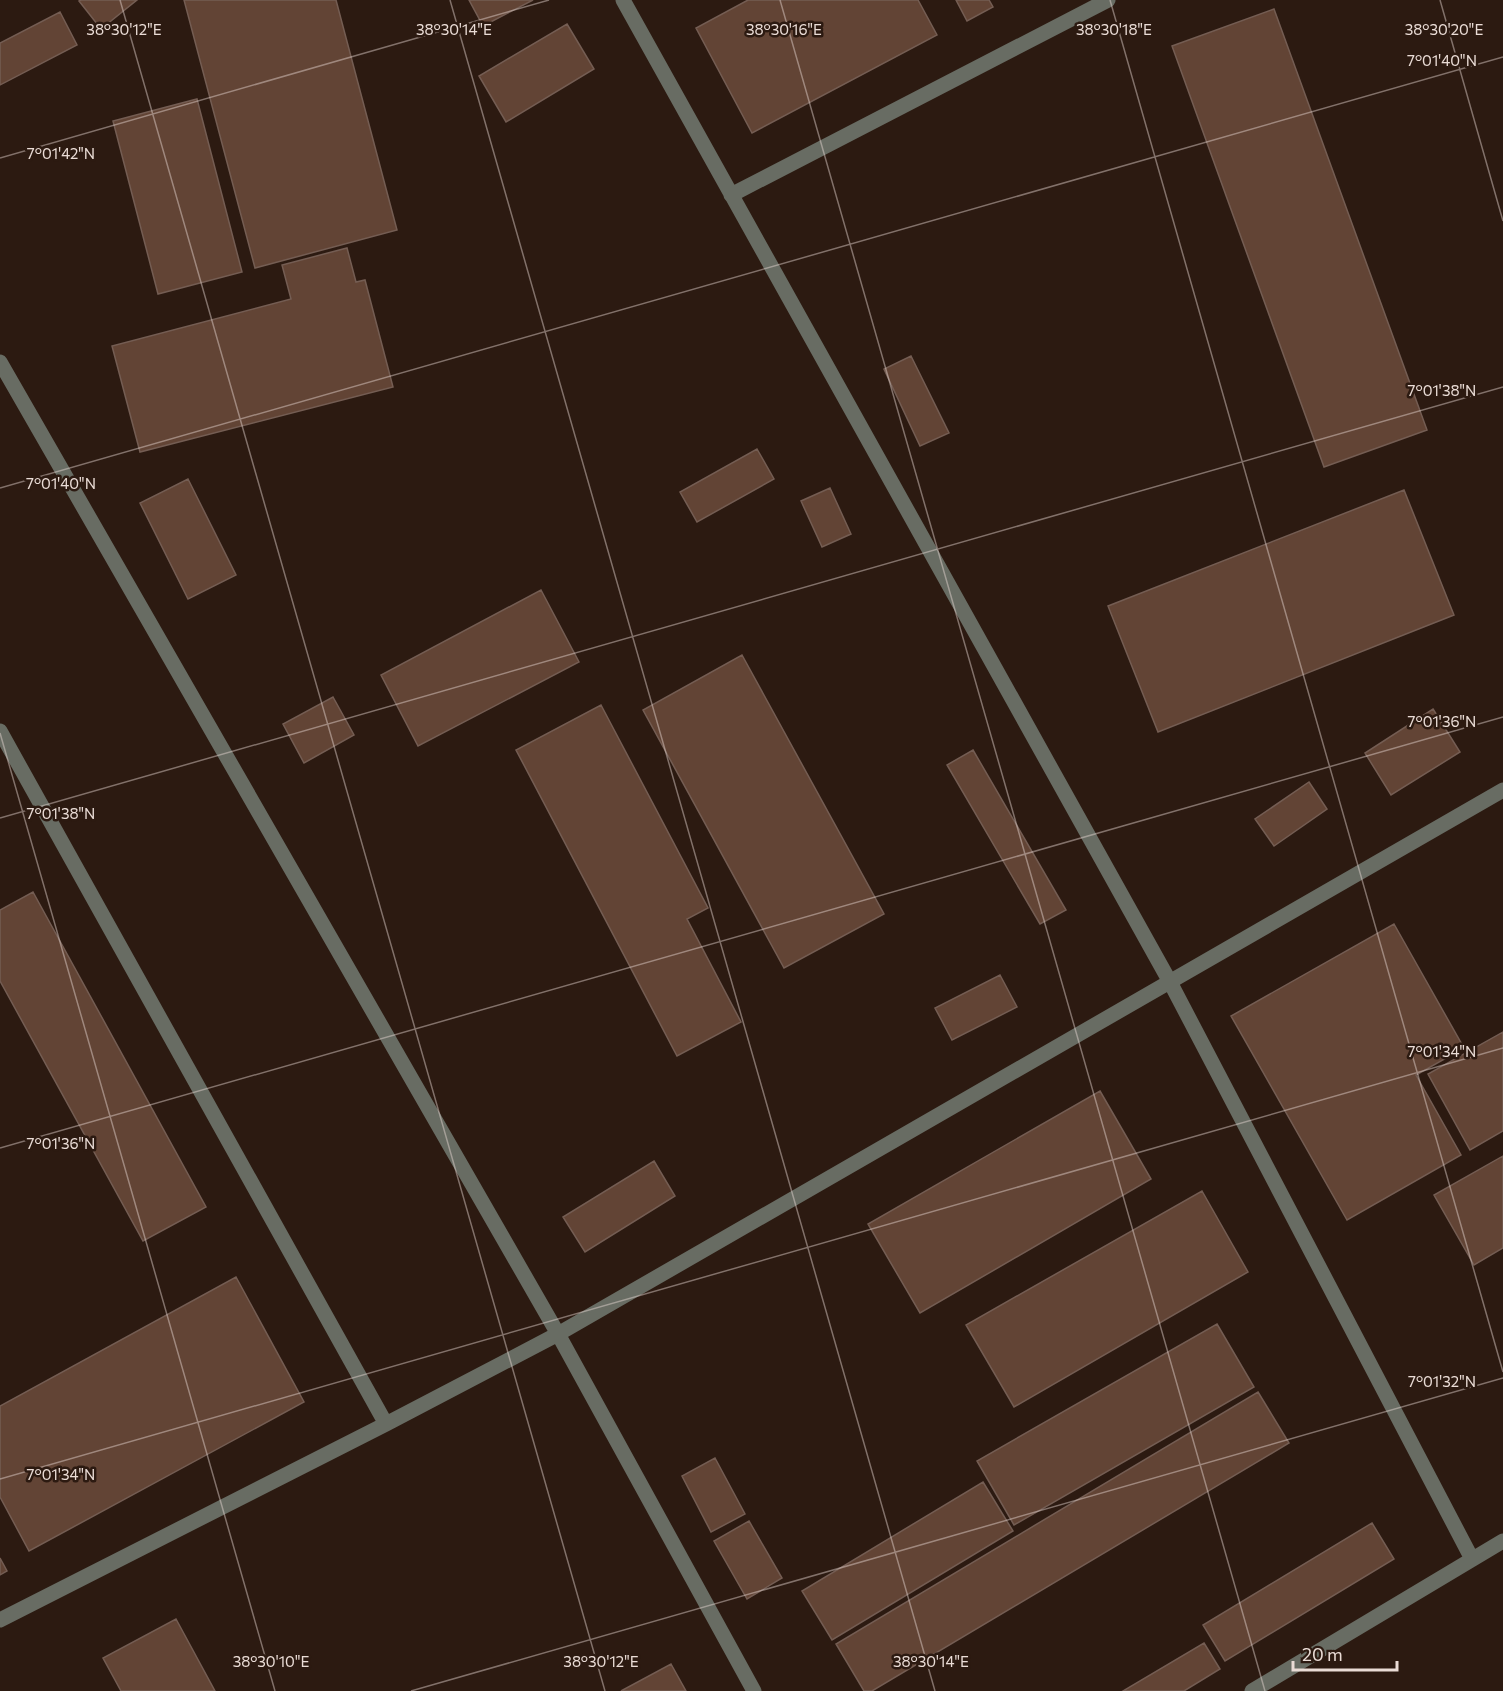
<svg xmlns="http://www.w3.org/2000/svg" width="1503" height="1691" viewBox="0 0 1503 1691" font-family="Commissioner,sans-serif">
	<style>
		.building { fill: #624435; stroke: #745d53; stroke-width: 1.5 }
		.lines { fill: none; stroke-linecap: round; stroke-linejoin: round }
		.minor { stroke: #686c63; stroke-width: 15 }
		.ticks { fill: none; stroke: #eadcd6; stroke-width: 1.5; stroke-opacity: 0.45 }
		.ticks-label { font-size: 15px; text-anchor: middle; fill: #eadcd6; stroke: #2c1a11; stroke-width: 5; stroke-linejoin: round; paint-order: stroke }
	</style>
	<rect width="100%" height="100%" fill="#2c1a11"/>
	<!-- building -->
	<path class="building" d="M81 0H137L101 29 79 1Z
		M184 0H336L397 230 255 268Z
		M469 0H533L483 26Z
		M748 0H918L937 35 752 133 696 28Z
		M956 0H989L993 7 967 21Z
		M1274 9 1427 430 1324 467 1172 46Z
		M60 12 77 45 0 85V43Z
		M567 24 594 69 506 122 479 76Z
		M197 99 242 272 158 294 113 121Z
		M347 248 356 282 365 280 393 387 140 452 112 346 291 299 282 265Z
		M911 356 949 433 920 446 884 369Z
		M757 449 774 479 697 522 680 492Z
		M188 479 236 575 188 599 140 503Z
		M830 488 851 534 822 547 801 501Z
		M1404 490 1454 615 1158 732 1108 606Z
		M541 590 579 662 418 746 381 675Z
		M742 655 884 914 784 968 643 710Z
		M333 697 354 735 304 763 283 724Z
		M601 705 708 908 687 919 741 1022 677 1056 516 750Z
		M1433 709 1460 752 1391 795 1365 753Z
		M973 750 1066 910 1040 924 947 765Z
		M1309 782 1327 809 1274 846 1255 819Z
		M33 892 206 1207 143 1241 0 981V910Z
		M1394 924 1464 1048 1416 1075 1461 1155 1347 1220 1231 1016Z
		M1000 975 1017 1007 952 1040 935 1008Z
		M1503 1032V1131L1470 1150 1428 1074Z
		M1100 1091 1151 1179 920 1313 868 1224Z
		M1503 1156V1248L1474 1265 1434 1195Z
		M654 1161 675 1196 585 1252 563 1217Z
		M1202 1191 1248 1272 1014 1407 966 1325Z
		M236 1277 304 1402 29 1551 0 1497V1406Z
		M1217 1324 1254 1387 1014 1525 977 1461Z
		M1258 1392 1289 1443 872 1691H864L836 1644Z
		M715 1458 745 1514 711 1532 682 1476Z
		M983 1482 1013 1531 832 1640 802 1591Z
		M749 1521 782 1578 747 1599 714 1541Z
		M1372 1523 1394 1559 1225 1661 1203 1625Z
		M0 1558 7 1571 0 1575Z
		M176 1619 215 1691H121L103 1658Z
		M1204 1643 1220 1669 1184 1691H1123Z
		M671 1664 686 1691H621Z"/>
	<g class="lines">
		<!-- minor -->
		<path class="minor" d="M623 0 1170 982 1472 1559
			M731 195 1108 0
			M0 362 558 1334 754 1691
			M0 731 386 1424
			M0 1620 386 1424 558 1334 1503 790
			M1252 1691 1503 1541"/>
	</g>
	<!-- ticks -->
	<path class="ticks" d="M120 0 605 1691M450 0 935 1691M780 0 1265 1691M1110 0 1503 1372M1440 0 1503 221M0 158 549 0M0 488 1503 57M0 733 275 1691M0 818 1503 387M0 1148 1503 717M0 1479 1503 1048M411 1691 1503 1378"/>
	<g class="ticks-label">
		<text x="124" y="35">38°30'12"E</text>
		<text x="454" y="35">38°30'14"E</text>
		<text x="784" y="35">38°30'16"E</text>
		<text x="1114" y="35">38°30'18"E</text>
		<text x="1444" y="35">38°30'20"E</text>
		<text x="1442" y="66">7°01'40"N</text>
		<text x="61" y="159">7°01'42"N</text>
		<text x="1442" y="396">7°01'38"N</text>
		<text x="61" y="489">7°01'40"N</text>
		<text x="1442" y="727">7°01'36"N</text>
		<text x="61" y="819">7°01'38"N</text>
		<text x="1442" y="1057">7°01'34"N</text>
		<text x="61" y="1149">7°01'36"N</text>
		<text x="1442" y="1387">7°01'32"N</text>
		<text x="61" y="1480">7°01'34"N</text>
		<text x="271" y="1667">38°30'10"E</text>
		<text x="601" y="1667">38°30'12"E</text>
		<text x="931" y="1667">38°30'14"E</text>
	</g>
	<!-- scale -->
	<path d="M1293 1661v9h104v-9" fill="none" stroke="#eadcd6" stroke-width="3"/>
	<text x="1302" y="1661" font-size="18" fill="#eadcd6" stroke="#2c1a11" stroke-width="4.5" paint-order="stroke">20 m</text>
</svg>
